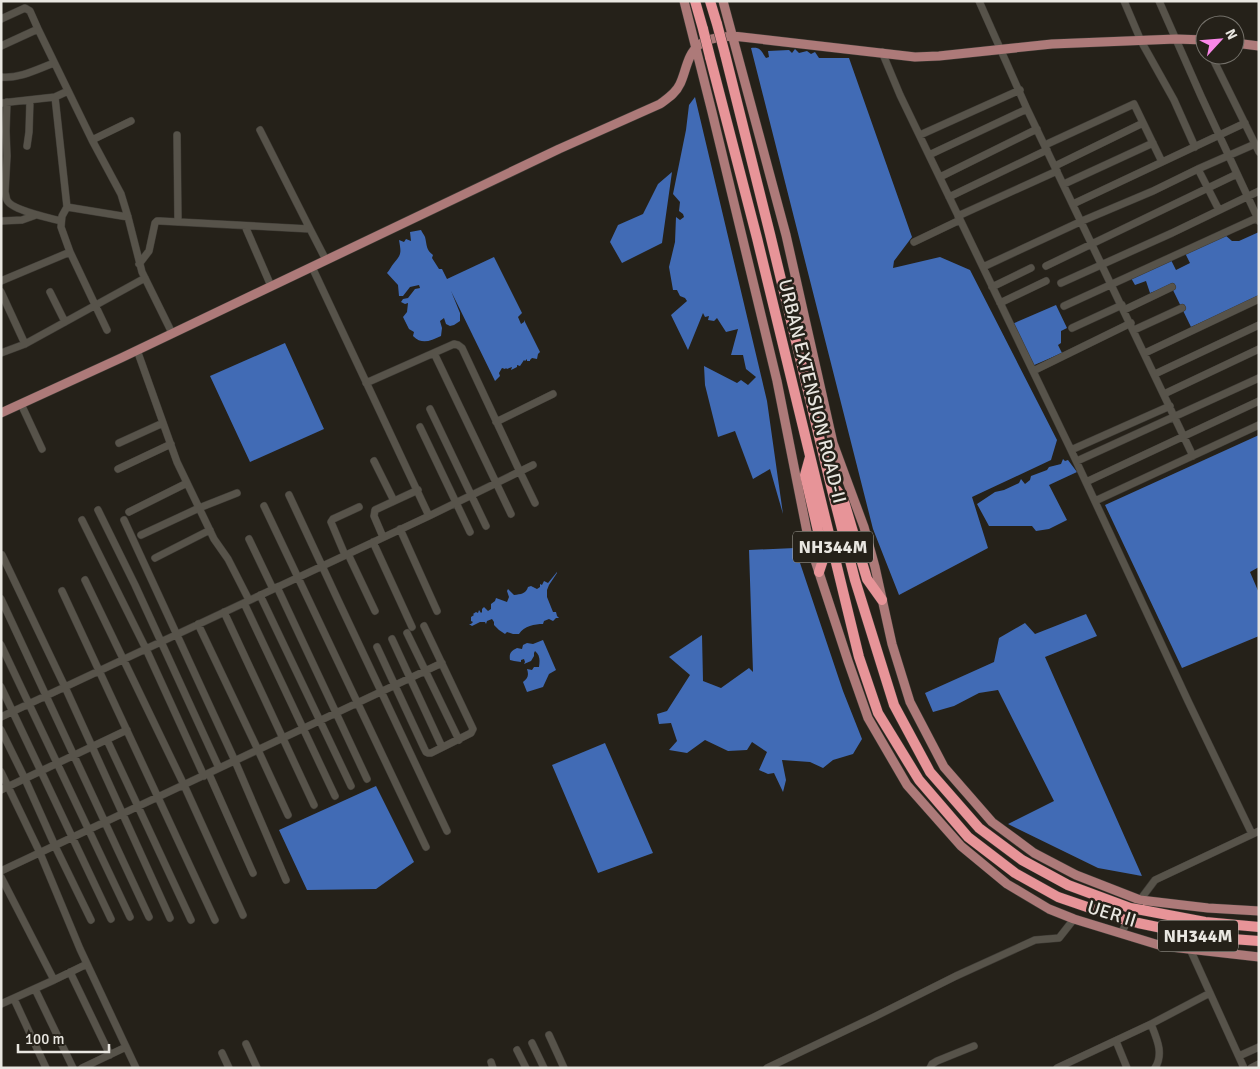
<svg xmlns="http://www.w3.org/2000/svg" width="1260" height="1069" viewBox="0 0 1260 1069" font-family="Signika,sans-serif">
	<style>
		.water { fill: #416bb5 }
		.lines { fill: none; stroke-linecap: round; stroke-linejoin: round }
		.minor-casing { stroke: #3e3b35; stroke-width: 8 }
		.major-casing { stroke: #3e3b35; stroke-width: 10 }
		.highway-casing { stroke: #3e3b35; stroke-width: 11 }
		.minor { stroke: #57534a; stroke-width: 7 }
		.major { stroke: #ad7a79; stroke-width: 9 }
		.highway { stroke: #e79498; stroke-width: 10 }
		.highway-bridge-casing { stroke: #3e3b35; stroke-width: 11; stroke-linecap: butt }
		.highway-bridge { stroke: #e79498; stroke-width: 10 }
		.labels { text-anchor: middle; stroke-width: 5; stroke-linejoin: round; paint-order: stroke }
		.shield { fill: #252119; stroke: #aeaca5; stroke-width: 1 }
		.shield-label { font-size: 18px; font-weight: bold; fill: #e9e7e1 }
		.street-label { font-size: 19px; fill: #e9e7e1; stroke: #252119 }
	</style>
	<rect width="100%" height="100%" fill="#252119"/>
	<!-- water -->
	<path class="water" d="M751 48C761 47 761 51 766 58L769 57 768 51 789 50 792 53 795 49 799 53 807 51 811 54 815 52 819 58H849L912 237 894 261 893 268 940 257 970 270 1057 440 1051 460 972 497 988 548 899 595 873 529Z
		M695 97 767 401 783 514 770 469 753 479 735 431 718 437 705 385 704 366 737 383 741 380 748 385 756 377 746 369 743 355H731L738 329 726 332 717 318 714 321 708 320 709 316 705 317 703 313 688 350 671 315 687 301 685 298 680 296 677 290H673L669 267 675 242 676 217 680 220 684 217 683 214 679 211 680 202 673 194 686 130 689 105Z
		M672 172 662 243 622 263 610 242 618 225 643 214 658 184Z
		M421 230C422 232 424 235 425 237 427 245 426 250 433 255L432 258 439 269H442L447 279 494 257 522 313 518 317 521 324 524 322V320L540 352 538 354 537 359 532 358 530 360V361H527V359L525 361 524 360 520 366 517 365V367L511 370 512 367 507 369 506 368 505 369 502 368 499 373 500 376 495 381 451 291 460 313V321L454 325 450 326 446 324 444 318 440 321 442 328 441 336C430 341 422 345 413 336L414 332 409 329 403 317 407 312 408 303 405 304 401 302 403 299 408 298 415 289 420 288 419 285 410 287 403 296H399L398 285 387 273C390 270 391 266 394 263 402 254 401 252 399 240L404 242 406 239 411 241 410 232Z
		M1259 232V297L1191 327 1171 286 1150 293 1146 281 1135 285 1131 278 1171 260 1176 270 1190 263 1185 253 1225 235 1232 241H1239Z
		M1056 305 1067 328 1061 331V343L1058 345 1062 353 1032 366 1012 324Z
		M285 343 324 429 250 462 210 376Z
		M1259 435V567L1250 572 1259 593V636L1182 668 1105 505Z
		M1063 459 1065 461 1068 460 1077 472 1049 485 1067 520 1049 529 1036 531 1032 526H989L977 504 995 492 1004 490 1019 483 1021 479 1025 484 1030 480 1031 476 1047 470 1049 467 1061 464Z
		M795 548 843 691 862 739 853 754 833 760 823 768 810 762 782 760 786 780 783 792 774 773 768 774 759 770 767 752 752 742 747 750 728 751 705 740 687 753 669 750 677 741 671 723 659 724 657 714 667 711 690 675 669 657 702 635 703 681 721 688 749 668 753 672 749 550Z
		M557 572V573L549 585 547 590V597L553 612H556L557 616 559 618H556L553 621 549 619 544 621 543 624C535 624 524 626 519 634H513L507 632 505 634 499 630 494 625V622L492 619 487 621 486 624 485 622H480L472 626 469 624H471L473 622 471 621V617L474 615 473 614 476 612 478 613 479 610 481 613 482 612V609L484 607 488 611 491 609V604L495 601 496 598 507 602 509 597 507 591 508 589 514 595C521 594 526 594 528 587L531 586 537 589 540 587V584L542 585 544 581 548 583Z
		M1086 614 1097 636 1045 657 1142 876 1098 868 1008 824 1054 801 998 690 979 693 954 706 933 712 925 693 994 662 999 638 1025 623 1035 634Z
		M543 640 556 670 549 674 543 687 527 692 523 682C528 678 529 675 527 669L532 670 534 667H539C540 660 540 655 535 651L534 653V656L531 661 524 664 525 662 524 659 521 660V662L514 661 510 660C509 653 511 651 517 648L522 649 523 645 527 643 533 644Z
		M605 743 653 853 598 873 552 765Z
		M376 786 414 862 376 889 307 890 279 830Z"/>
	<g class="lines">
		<!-- minor casing -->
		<g class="minor-casing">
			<path id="minor" d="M979 1 1027 109 1193 456
				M1124 1 1141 41 1174 100 1195 147
				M1159 1 1201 96 1259 221
				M1 19 25 8 30 11 38 29 92 140 121 194 128 217 142 272 172 333
				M1 46 38 29
				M882 52 900 95 1071 450 1188 701 1252 834
				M1211 55 1259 152
				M1 77C19 79 38 69 54 63
				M1 103 55 97
				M260 130 310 229
				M177 135 178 221
				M920 135 1020 90
				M92 140 131 121
				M1045 145 1134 104 1162 162
				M27 146 29 132 30 100
				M929 155 1027 109
				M1055 166 1143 123
				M1198 169 1219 210
				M940 177 1037 129
				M1064 184 1153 143
				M2 190 5 192C6 195 6 198 7 200 11 210 50 218 61 221
				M5 192 7 156 6 131 7 102
				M949 197 1047 150
				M1073 204 1245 123
				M67 207 55 97 68 91
				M958 216 1057 171
				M1 221 22 220 36 215
				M245 226 271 286
				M914 242 960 220
				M139 264 149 251 155 223 157 221H160L310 229 326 260
				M1046 266 1237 174
				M312 267 429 516
				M983 267 1082 221 1153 191 1198 169 1255 144
				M1 281 70 252
				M1061 283 1172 233 1259 191
				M992 287 1031 268
				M1 292 25 344
				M50 292 65 322
				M1000 303 1046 281
				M1064 306 1259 217
				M1124 310 1172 287
				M1072 328 1122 305
				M107 330 70 252 61 227 62 216 67 207 128 217
				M1134 330 1182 308
				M137 350 177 462 214 539 228 559 249 600
				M1 353 25 344 145 278
				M434 353 511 514
				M1145 353 1259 299
				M1033 371 1131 323
				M1155 374 1259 325
				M366 383 454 344 458 345 462 348 520 472 535 503
				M1164 394 1259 349
				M21 404 42 449
				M430 409 486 526
				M496 422 553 394
				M420 427 470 532
				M119 443 163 423
				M1071 450 1170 406
				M374 461 394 501
				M1077 461 1259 378
				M118 469 171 444
				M1086 482 1259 401
				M289 495 337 598 447 831
				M1095 501 1259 425
				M264 506 426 847
				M98 510 135 585 219 768
				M129 512 187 483
				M82 520 146 649 204 776
				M124 520 235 761 286 880
				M400 529 437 611
				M141 535 199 508 237 493
				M383 537 374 516 375 510 418 490
				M249 539 273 589
				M373 542 412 627
				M348 554 375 611
				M2 555 65 687 170 918
				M345 555 331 522 333 519 359 507
				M155 558 210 530
				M85 580 184 785 243 915
				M277 587 367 779
				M62 591 215 920
				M260 595 351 786
				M1 599 149 917
				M244 603 335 796
				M224 612 314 805
				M198 624 258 750 288 815
				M407 633 459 740
				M392 639 442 747
				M1 645 130 917
				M377 647 424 748 426 752 428 753H431L471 733 473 729 424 626
				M1 687 111 919
				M1 717 429 516 533 465
				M1 730 25 779 55 846 91 920
				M107 740 191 920
				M1 772 40 853 80 949 136 1068
				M209 774 253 873
				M1 790 127 730
				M1 871 442 663
				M1 877 54 980 1 1004
				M1121 933 1140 900 1155 880 1259 831
				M1190 949 1244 1068
				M70 972 110 1055
				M54 980 87 964
				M35 989 73 1068
				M14 999 46 1068
				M1151 1024C1157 1039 1164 1054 1155 1068
				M549 1035 564 1068
				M1116 1041 1127 1068
				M532 1043 544 1068
				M246 1044 257 1068
				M517 1050 526 1068
				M222 1053 229 1068
				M1239 1056 1259 1047
				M491 1062 493 1068
				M82 1068 126 1047
				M767 1068 874 1017 956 976 1035 940 1059 938 1074 919
				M930 1068 932 1064 937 1061 974 1046
				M1057 1068 1151 1024 1210 993
				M1251 1068 1259 1064"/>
		</g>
		<!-- major casing -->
		<g class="major-casing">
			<path id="major" d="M684 1 712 112 777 381 809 542 848 661 868 718 907 785 961 846 1007 884 1049 909 1074 919 1162 946 1259 957
				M723 1 786 235 833 443 864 527 875 567 892 644 910 702 944 767 992 822 1034 853 1076 875 1140 900 1208 908 1259 911
				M1235 43 1259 46
				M1 413 121 358 559 149 660 104C668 98 676 93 680 84 686 72 687 54 699 45 708 38 722 37 733 36L915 57 939 56 1052 44 1176 39 1205 40"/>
		</g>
		<!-- highway casing -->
		<g class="highway-casing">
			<path id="highway" d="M695 1 703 29
				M710 1 717 24
				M725 54 770 234 830 482 855 580 894 705 930 772 979 828 1022 860 1068 885 1130 908
				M710 57 757 238 859 657 878 713 919 780 968 837 1015 873 1058 897 1125 920
				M810 457 805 475 824 557 819 572
				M834 487 843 498 867 579 882 600
				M1142 910 1205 922 1259 927
				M1138 923 1205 937 1259 941"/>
		</g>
		<!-- minor -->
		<use href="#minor" class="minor"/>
		<!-- major -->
		<use href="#major" class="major"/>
		<!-- highway -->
		<use href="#highway" class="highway"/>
		<!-- highway-bridge casing -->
		<g class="highway-bridge-casing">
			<path id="highway-bridge" d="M717 24 725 54
				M703 29 710 57
				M1130 908 1142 910
				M1125 920 1138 923"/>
		</g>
		<!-- highway-bridge -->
		<use href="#highway-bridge" class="highway-bridge"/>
	</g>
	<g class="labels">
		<!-- shield labels -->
		<g class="shield">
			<rect x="793" y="531.5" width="80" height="31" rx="4"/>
			<rect x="1158" y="920.5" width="80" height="31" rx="4"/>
		</g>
		<g class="shield-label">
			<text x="833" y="553">NH344M</text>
			<text x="1198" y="942">NH344M</text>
		</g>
		<!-- street labels -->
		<g class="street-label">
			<text transform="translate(813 391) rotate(76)" y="7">URBAN EXTENSION ROAD-II</text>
			<text transform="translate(1112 913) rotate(17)" y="7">UER II</text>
		</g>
	</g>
	<!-- border -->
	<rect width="1260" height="1069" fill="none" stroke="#e9e7e1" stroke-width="5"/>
	<!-- north arrow -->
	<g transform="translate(1220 40) rotate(64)"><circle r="24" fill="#252119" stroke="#737069"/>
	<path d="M0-4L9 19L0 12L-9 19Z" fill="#fa87e8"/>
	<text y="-8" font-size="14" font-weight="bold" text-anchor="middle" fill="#e9e7e1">N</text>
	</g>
	<!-- scale -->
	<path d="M18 1044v8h91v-8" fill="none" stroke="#e9e7e1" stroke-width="2.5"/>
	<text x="25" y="1044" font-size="15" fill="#e9e7e1" stroke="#252119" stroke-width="4" paint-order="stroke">100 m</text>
</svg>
